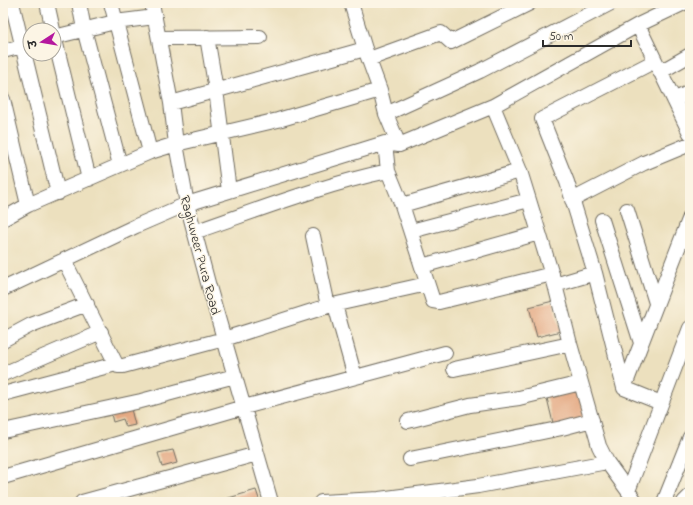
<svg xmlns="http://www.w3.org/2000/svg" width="693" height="505" viewBox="0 0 693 505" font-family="'Indie Flower','Playpen Sans Deva',sans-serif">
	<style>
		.building { fill: #e4a983 }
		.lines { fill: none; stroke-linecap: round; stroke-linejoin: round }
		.minor-casing { stroke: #6f6a5e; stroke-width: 16 }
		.minor { stroke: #fff; stroke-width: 14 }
		.labels { text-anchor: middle; stroke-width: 3; stroke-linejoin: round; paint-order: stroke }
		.street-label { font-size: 14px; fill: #2b2b2b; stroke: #fcf5e5 }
	</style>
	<rect width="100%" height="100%" fill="#fcf5e5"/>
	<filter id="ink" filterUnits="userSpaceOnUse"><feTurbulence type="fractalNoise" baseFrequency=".025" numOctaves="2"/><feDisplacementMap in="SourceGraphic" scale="8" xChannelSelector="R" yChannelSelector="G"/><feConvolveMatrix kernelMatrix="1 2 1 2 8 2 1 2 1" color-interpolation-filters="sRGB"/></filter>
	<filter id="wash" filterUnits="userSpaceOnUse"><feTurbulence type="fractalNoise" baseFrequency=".012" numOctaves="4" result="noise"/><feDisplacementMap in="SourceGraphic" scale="16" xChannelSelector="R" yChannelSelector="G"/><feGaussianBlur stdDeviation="0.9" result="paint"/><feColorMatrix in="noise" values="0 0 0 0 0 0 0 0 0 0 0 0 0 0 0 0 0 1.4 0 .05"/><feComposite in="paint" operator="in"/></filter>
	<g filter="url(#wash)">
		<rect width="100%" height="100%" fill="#ece0be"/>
		<g id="blocks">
			<!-- building -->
			<path class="building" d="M553 301 561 331 537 337 529 307Z
				M578 387 586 419 554 427 546 394Z
				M130 405 135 425 126 427 123 419 113 422 110 410Z
				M173 450 177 463 162 467 158 453Z
				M256 490 260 502H215Z"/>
		</g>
	</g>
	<g filter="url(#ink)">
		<use href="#blocks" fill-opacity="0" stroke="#6f6a5e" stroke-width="1"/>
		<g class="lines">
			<!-- minor casing -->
			<g class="minor-casing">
				<path id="minor" d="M12 3 58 193
					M47 3 53 30
					M79 3 84 29 120 165
					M111 3 150 152
					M152 3 171 103 176 144 187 204 208 283 271 502
					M638 25 690 133
					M54 36 89 179
					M54 37 115 22 155 17
					M207 37 216 90 229 191
					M159 38 260 37
					M3 51 30 44
					M369 59 441 33 451 42 530 3
					M655 61 542 119 567 182 595 273 624 388 661 403
					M660 72 690 55
					M380 90 386 114 399 145
					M3 99 28 205
					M674 100 690 92
					M171 103 365 49
					M493 106 520 171 529 200 555 285 570 344 599 446 607 462 636 502
					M386 114 480 71 611 3
					M385 143 399 145 493 106 638 25 684 3
					M572 200 644 163 690 144
					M402 205 520 171
					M627 210 656 303
					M3 219 28 205 150 152 176 144 278 120 380 90 365 49 351 3
					M602 220 641 343
					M411 231 529 200
					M194 232C258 210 322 185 388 171
					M64 260 116 364 118 366H123L224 339 328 306 313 236
					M422 266 539 233
					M555 285 595 273
					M3 289 136 226 187 204 385 143 388 171 402 205 433 301 439 302 552 274
					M335 305 355 377
					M328 306 427 284
					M3 340 31 325 87 304
					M454 369 570 344
					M3 374 101 332
					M624 388 690 217
					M3 394 116 364
					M408 421 470 405 519 398 581 383
					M3 431 141 401 235 376
					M410 459 562 428 592 420
					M3 477 244 407 445 353
					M628 491 690 328
					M82 502 257 454
					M321 502 379 499 478 486 607 462
					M664 502 690 437
					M684 502 690 496"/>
			</g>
			<!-- minor -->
			<use href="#minor" class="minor"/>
		</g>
	</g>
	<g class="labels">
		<!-- street labels -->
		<g class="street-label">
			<text transform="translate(201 255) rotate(75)" y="5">Raghuveer Pura Road</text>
		</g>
	</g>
	<!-- margin -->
	<rect width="693" height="505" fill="none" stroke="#fcf5e5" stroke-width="16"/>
	<!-- north arrow -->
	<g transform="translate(42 42) rotate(258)"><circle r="19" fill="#fcf5e5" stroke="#a8a49b"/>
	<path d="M0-3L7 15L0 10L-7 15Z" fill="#b5179e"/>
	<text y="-6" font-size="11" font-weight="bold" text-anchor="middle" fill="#2b2b2b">उ</text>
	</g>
	<!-- scale -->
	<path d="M543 40v6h88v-6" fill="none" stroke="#2b2b2b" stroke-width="2"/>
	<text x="549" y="40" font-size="12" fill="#2b2b2b" stroke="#fcf5e5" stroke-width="3" paint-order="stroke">50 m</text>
</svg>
